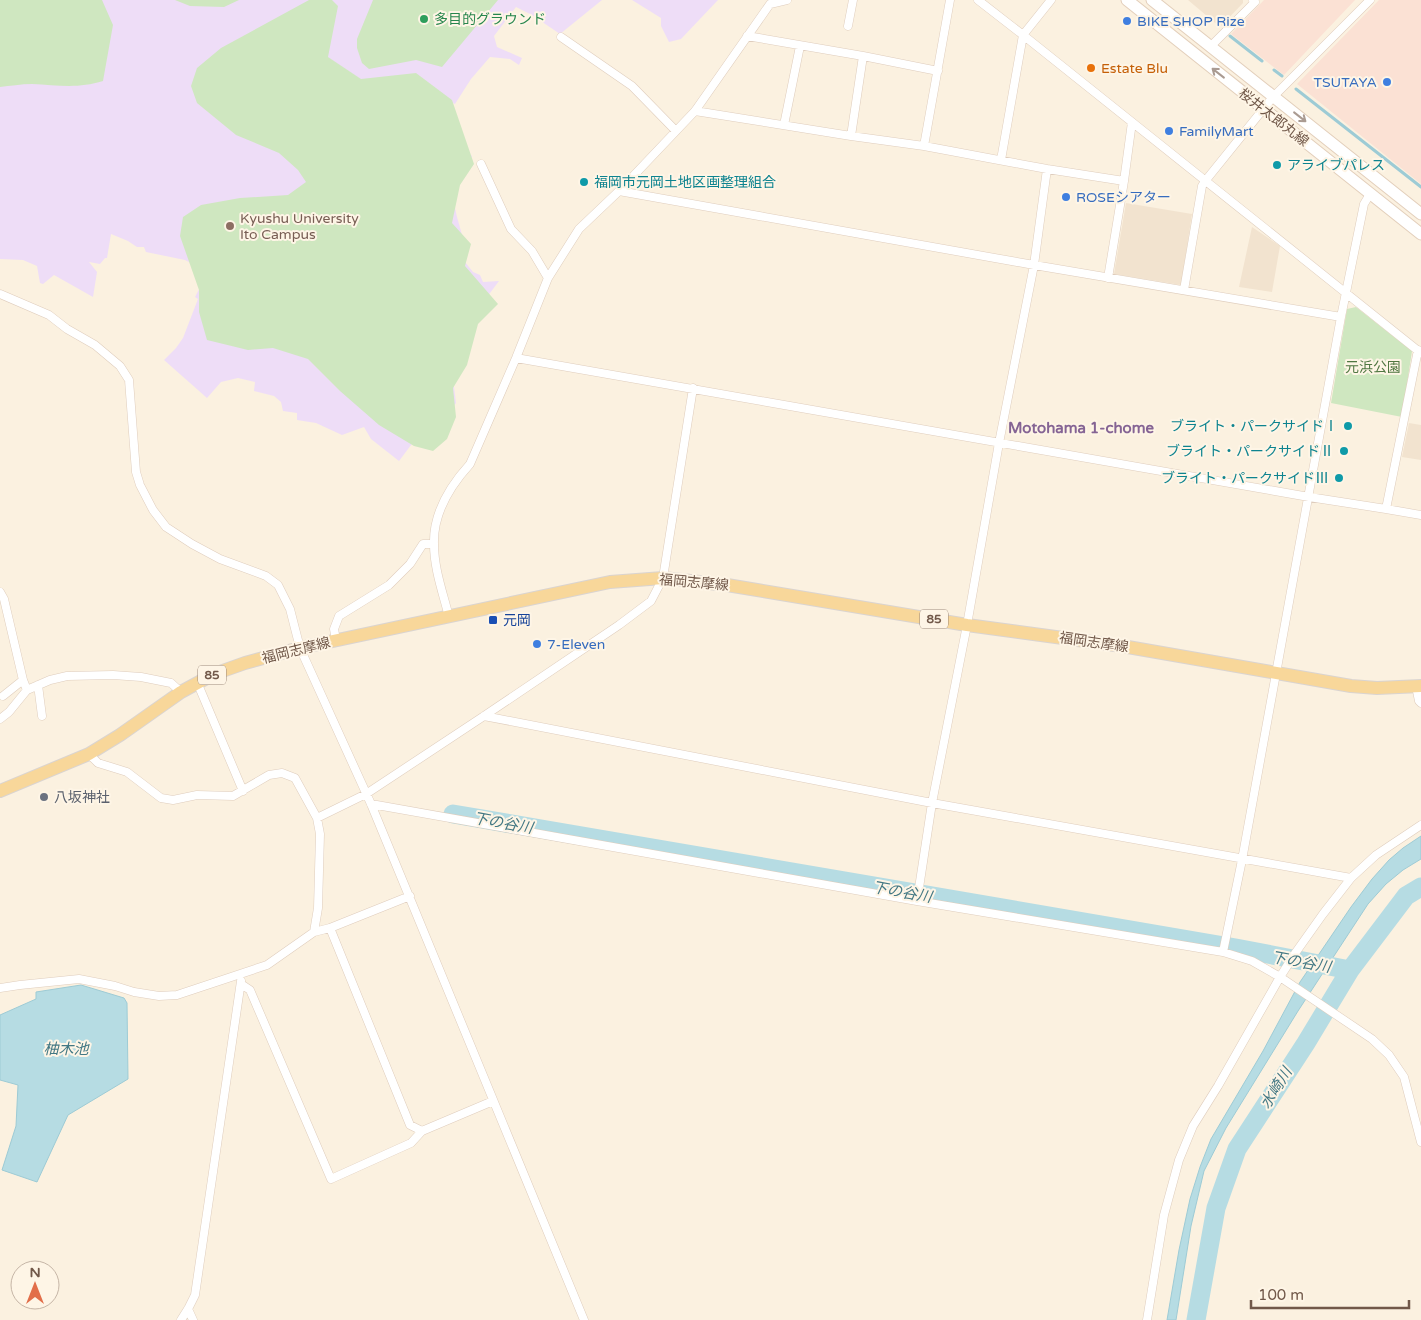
<svg xmlns="http://www.w3.org/2000/svg" width="1421" height="1320" viewBox="0 0 1421 1320" font-family="'Varela Round','Noto Sans JP',sans-serif">
	<style>
		.residential { fill: #f2e3cf }
		.commercial { fill: #fbe1d4 }
		.education { fill: #eeddf7 }
		.green { fill: #cfe7c0 }
		.water { fill: #b6dce3; stroke: #9dcbd5 }
		.lines { fill: none; stroke-linecap: round; stroke-linejoin: round }
		.stream { stroke: #9dcbd5; stroke-width: 3 }
		.river { stroke: #b6dce3; stroke-width: 19 }
		.minor-casing { stroke: #dfcdbd; stroke-width: 9 }
		.secondary-casing { stroke: #e3cfbb; stroke-width: 13 }
		.primary-casing { stroke: #dad4d0; stroke-width: 14 }
		.minor { stroke: #fff; stroke-width: 8 }
		.secondary { stroke: #fff; stroke-width: 11 }
		.primary { stroke: #f8d79a; stroke-width: 12 }
		.oneway { stroke: #aa9b92 }
		.leisure-dot { fill: #2e9e5b; stroke: #fef5e6; stroke-width: 2 }
		.shop-dot { fill: #3f7fe0; stroke: #fef5e6; stroke-width: 2 }
		.food-dot { fill: #e8710a; stroke: #fef5e6; stroke-width: 2 }
		.culture-dot { fill: #0f9aa8; stroke: #fef5e6; stroke-width: 2 }
		.education-dot { fill: #8d6e63; stroke: #fef5e6; stroke-width: 2 }
		.transit-dot { fill: #1a4fb4; stroke: #fef5e6; stroke-width: 2 }
		.worship-dot { fill: #6b7280; stroke: #fef5e6; stroke-width: 2 }
		.labels { text-anchor: middle; stroke-width: 4; stroke-linejoin: round; paint-order: stroke }
		.shield { fill: #fef5e6; stroke: #9b8778; stroke-width: 1 }
		.shield-label { font-size: 12px; font-weight: bold; fill: #715849 }
		.leisure-label { font-size: 14px; fill: #27864d; stroke: #fef5e6; text-anchor: start }
		.shop-label { font-size: 14px; fill: #366cbe; stroke: #fef5e6; text-anchor: start }
		.food-label { font-size: 14px; fill: #c56008; stroke: #fef5e6; text-anchor: start }
		.street-label { font-size: 14px; fill: #715849; stroke: #fef5e6 }
		.culture-label { font-size: 14px; fill: #0d838f; stroke: #fef5e6; text-anchor: end }
		.education-label { font-size: 14px; fill: #785e54; stroke: #fef5e6; text-anchor: start }
		.park-label { font-size: 14px; fill: #507742; stroke: #fef5e6 }
		.transit-label { font-size: 14px; fill: #164399; stroke: #fef5e6; text-anchor: start }
		.worship-label { font-size: 14px; fill: #5b616d; stroke: #fef5e6; text-anchor: start }
		.neighbourhood-label { font-size: 15px; font-weight: bold; fill: #856494; stroke: #fef5e6 }
		.water-label { font-size: 15px; font-style: italic; fill: #437884; stroke: #fef5e6 }
	</style>
	<rect width="100%" height="100%" fill="#fbf1e0"/>
	<!-- residential -->
	<path class="residential" d="M1188 0H1243V3L1220 27Z
		M1126 203 1192 214 1181 285 1114 274Z
		M1252 227 1280 246 1272 292 1239 287Z
		M1409 423 1421 425V460L1402 457Z"/>
	<!-- commercial -->
	<path class="commercial" d="M1264 0H1355L1284 75 1231 34Z
		M1379 0H1421V184L1297 84Z"/>
	<!-- education -->
	<path class="education" d="M0 0H602L560 34 532 15 516 7 494 36 497 47 522 58 519 65 510 59 490 57 471 79 455 104 415 84 465 151 472 156 452 194 457 217 466 249 465 262 473 272 480 275 483 282 499 281 487 297 443 370 454 387 456 403 453 407 445 400 399 461 371 439 364 427 342 435 316 423 297 420V413L283 411 281 402 274 396 254 391 255 382 238 378 221 382 207 398 164 360 176 348 183 338 198 299 195 297 208 272 185 260 146 252 144 247H137L128 241 111 234 107 258H105L100 264 89 262 97 272 93 297 54 275 43 284 40 283 37 266 23 260 0 259Z
		M632 0H718L681 39 669 42 661 26V18Z"/>
	<!-- green -->
	<path class="green" d="M0 0H102L113 25 103 81C78 89 57 85 32 84 21 84 10 86 0 87Z
		M175 0H239L224 7 190 6Z
		M309 0H332L338 6 328 57 361 79 416 73 452 100 474 164 460 185 452 223 471 244 465 266 498 304 478 324 467 365 453 388 456 417 447 439 433 451 414 446 379 425 340 391 308 359 273 348 248 350 207 340 199 312V290L180 236 183 217 201 205 240 198 288 195 306 182 298 170 279 153 236 135 197 103 191 86 197 68 221 48Z
		M373 0H498L442 67 416 60 369 69 362 63 357 48V39Z
		M1356 307 1412 351 1402 417 1331 403 1347 309Z"/>
	<!-- water -->
	<path class="water" d="M1421 836V859L1403 870 1386 884 1368 904 1298 1011 1226 1128 1204 1171 1191 1226 1176 1320H1167L1179 1250 1190 1199 1200 1167 1211 1139 1263 1051 1300 982 1351 907 1372 879 1389 860 1403 848Z
		M81 985 124 998 127 1003 128 1079 68 1115 37 1182 2 1170 16 1126 18 1085 0 1080V1015L36 999V992Z"/>
	<g class="lines">
		<!-- stream -->
		<path class="stream" d="M1230 36 1262 61
			M1274 70 1282 76
			M1296 89 1421 187"/>
		<!-- river -->
		<path class="river" d="M453 814 1236 948 1350 970
			M1196 1320 1216 1208 1237 1149 1306 1043 1350 970 1406 896 1421 887"/>
		<!-- minor casing -->
		<g class="minor-casing">
			<path id="minor" d="M978 0 1023 35 1051 0
				M848 26 853 0
				M747 36 863 56 851 136
				M561 37 632 86 676 131
				M1211 46 1255 2 1253 0
				M863 56 938 71
				M695 111 851 136 924 146 1047 169 1124 181
				M784 125 800 46
				M924 146 950 0
				M1001 160 1023 35 1421 353
				M481 164 511 229 532 251 548 278
				M619 191 1034 265 1341 317
				M1108 278 1124 181 1132 122
				M1184 290 1202 186 1206 180 1273 97 1370 0
				M0 294 49 315 67 329 95 345 120 366 129 380 136 472 140 485 153 510 166 527 192 544 220 559 266 576 278 585 290 609 300 648 371 804 584 1320
				M1418 350 1386 509 1421 515
				M516 358 1309 497 1386 509
				M0 592 4 599 23 680 27 690
				M449 617C443 593 434 569 434 544 433 513 450 486 470 464L516 358 548 278 579 229 619 191 695 111 770 4 787 0
				M336 640 334 629 339 616 389 585 410 564 423 544H434
				M197 682 243 791
				M38 685 42 716
				M1416 686 1419 701 1421 703
				M3 696 23 680
				M484 716 932 803 1351 878
				M0 719 9 712 27 690 50 680 67 676 113 675 141 677 171 683 181 692
				M371 804 917 901 1223 952 1252 961 1280 977 1372 1039 1389 1055 1404 1077 1421 1142
				M317 818 366 794 484 716 619 625 651 601 663 578 693 388
				M917 901 932 803 967 625 999 443 1034 265 1047 169
				M330 928 410 1125 422 1131
				M314 932 330 928 410 896
				M1223 952 1242 860 1341 317 1364 204 1370 194
				M241 984 250 990 331 1179 411 1143 422 1131 493 1101
				M0 988 20 985 79 979 115 986 134 992 159 996 177 995 267 965 314 932 318 908 320 834 317 818 295 778 282 773 269 775 233 796 197 795 173 800 161 798 127 772 98 763 89 754
				M188 1309 193 1320
				M181 1320 188 1309 195 1295 241 981
				M1147 1320 1164 1215 1179 1160 1193 1126 1218 1086 1280 977 1296 952 1323 914 1351 878 1376 855 1421 825"/>
		</g>
		<!-- secondary casing -->
		<g class="secondary-casing">
			<path id="secondary" d="M1127 0 1421 234
				M1152 0 1421 214"/>
		</g>
		<!-- primary casing -->
		<g class="primary-casing">
			<path id="primary" d="M0 791 89 754 120 735 181 692 214 674 245 663 300 648 610 582 663 578 727 585 967 625 1122 646 1351 686 1377 688 1421 686"/>
		</g>
		<!-- minor -->
		<use href="#minor" class="minor"/>
		<!-- secondary -->
		<use href="#secondary" class="secondary"/>
		<!-- primary -->
		<use href="#primary" class="primary"/>
	</g>
	<!-- one-way arrows -->
	<defs><path id="oneway-shaft" d="M-6 0H5M1.5-3L5.5 0L1.5 3" fill="none" stroke-width="1.6" stroke-linecap="round" stroke-linejoin="round" transform="scale(1.25)"/></defs>
	<g class="oneway">
		<use href="#oneway-shaft" transform="translate(1218 73) rotate(-142)"/>
		<use href="#oneway-shaft" transform="translate(1300 117) rotate(38)"/>
	</g>
	<!-- markers -->
	<circle class="leisure-dot" cx="424" cy="19" r="5"/>
	<g class="shop-dot">
		<circle cx="1127" cy="21" r="5"/>
		<circle cx="1387" cy="82" r="5"/>
		<circle cx="1169" cy="131" r="5"/>
		<circle cx="1066" cy="197" r="5"/>
		<circle cx="537" cy="644" r="5"/>
	</g>
	<circle class="food-dot" cx="1091" cy="68" r="5"/>
	<g class="culture-dot">
		<circle cx="1277" cy="165" r="5"/>
		<circle cx="584" cy="182" r="5"/>
		<circle cx="1348" cy="426" r="5"/>
		<circle cx="1344" cy="451" r="5"/>
		<circle cx="1339" cy="478" r="5"/>
	</g>
	<circle class="education-dot" cx="230" cy="226" r="5"/>
	<rect class="transit-dot" x="488" y="615" width="10" height="10" rx="2.5"/>
	<circle class="worship-dot" cx="44" cy="797" r="5"/>
	<g class="labels">
		<!-- shield labels -->
		<g class="shield">
			<rect x="920" y="609.5" width="28" height="19" rx="4"/>
			<rect x="198" y="665.5" width="28" height="19" rx="4"/>
		</g>
		<g class="shield-label">
			<text x="934" y="623">85</text>
			<text x="212" y="679">85</text>
		</g>
		<!-- leisure labels -->
		<g class="leisure-label">
			<text x="434" y="24">多目的グラウンド</text>
		</g>
		<!-- shop labels -->
		<g class="shop-label">
			<text x="1137" y="26">BIKE SHOP Rize</text>
			<text x="1377" y="87" text-anchor="end">TSUTAYA</text>
			<text x="1179" y="136">FamilyMart</text>
			<text x="1076" y="202">ROSEシアター</text>
			<text x="547" y="649">7-Eleven</text>
		</g>
		<!-- food labels -->
		<g class="food-label">
			<text x="1101" y="73">Estate Blu</text>
		</g>
		<!-- street labels -->
		<g class="street-label">
			<text transform="translate(1274 117) rotate(38)" y="5">桜井太郎丸線</text>
			<text transform="translate(694 582) rotate(5)" y="5">福岡志摩線</text>
			<text transform="translate(1094 642) rotate(8)" y="5">福岡志摩線</text>
			<text transform="translate(296 650) rotate(-14)" y="5">福岡志摩線</text>
		</g>
		<!-- culture labels -->
		<g class="culture-label">
			<text x="1287" y="170" text-anchor="start">アライブパレス</text>
			<text x="594" y="187" text-anchor="start">福岡市元岡土地区画整理組合</text>
			<text x="1338" y="431">ブライト・パークサイドⅠ</text>
			<text x="1334" y="456">ブライト・パークサイドⅡ</text>
			<text x="1329" y="483">ブライト・パークサイドⅢ</text>
		</g>
		<!-- education labels -->
		<g class="education-label">
			<text x="240" y="223">Kyushu University<tspan x="240" dy="16">Ito Campus</tspan></text>
		</g>
		<!-- park labels -->
		<g class="park-label">
			<text x="1373" y="372">元浜公園</text>
		</g>
		<!-- transit labels -->
		<g class="transit-label">
			<text x="503" y="625">元岡</text>
		</g>
		<!-- worship labels -->
		<g class="worship-label">
			<text x="54" y="802">八坂神社</text>
		</g>
		<!-- neighbourhood labels -->
		<g class="neighbourhood-label">
			<text x="1081" y="433">Motohama 1-chome</text>
		</g>
		<!-- water labels -->
		<g class="water-label">
			<text transform="translate(503 823) rotate(10)" y="5">下の谷川</text>
			<text transform="translate(902 892) rotate(10)" y="5">下の谷川</text>
			<text transform="translate(1301 962) rotate(10)" y="5">下の谷川</text>
			<text x="66" y="1054">柚木池</text>
			<text transform="translate(1276 1088) rotate(-58)" y="5">水崎川</text>
		</g>
	</g>
	<!-- north arrow -->
	<g transform="translate(35 1285)"><circle r="24" fill="#fef5e6" stroke="#c6b6a7"/>
	<path d="M0-4L9 19L0 12L-9 19Z" fill="#e26e49"/>
	<text y="-8" font-size="14" font-weight="bold" text-anchor="middle" fill="#715849">N</text>
	</g>
	<!-- scale -->
	<path d="M1251 1300v8h158v-8" fill="none" stroke="#715849" stroke-width="2.5"/>
	<text x="1258" y="1300" font-size="15" fill="#715849" stroke="#fef5e6" stroke-width="4" paint-order="stroke">100 m</text>
</svg>
